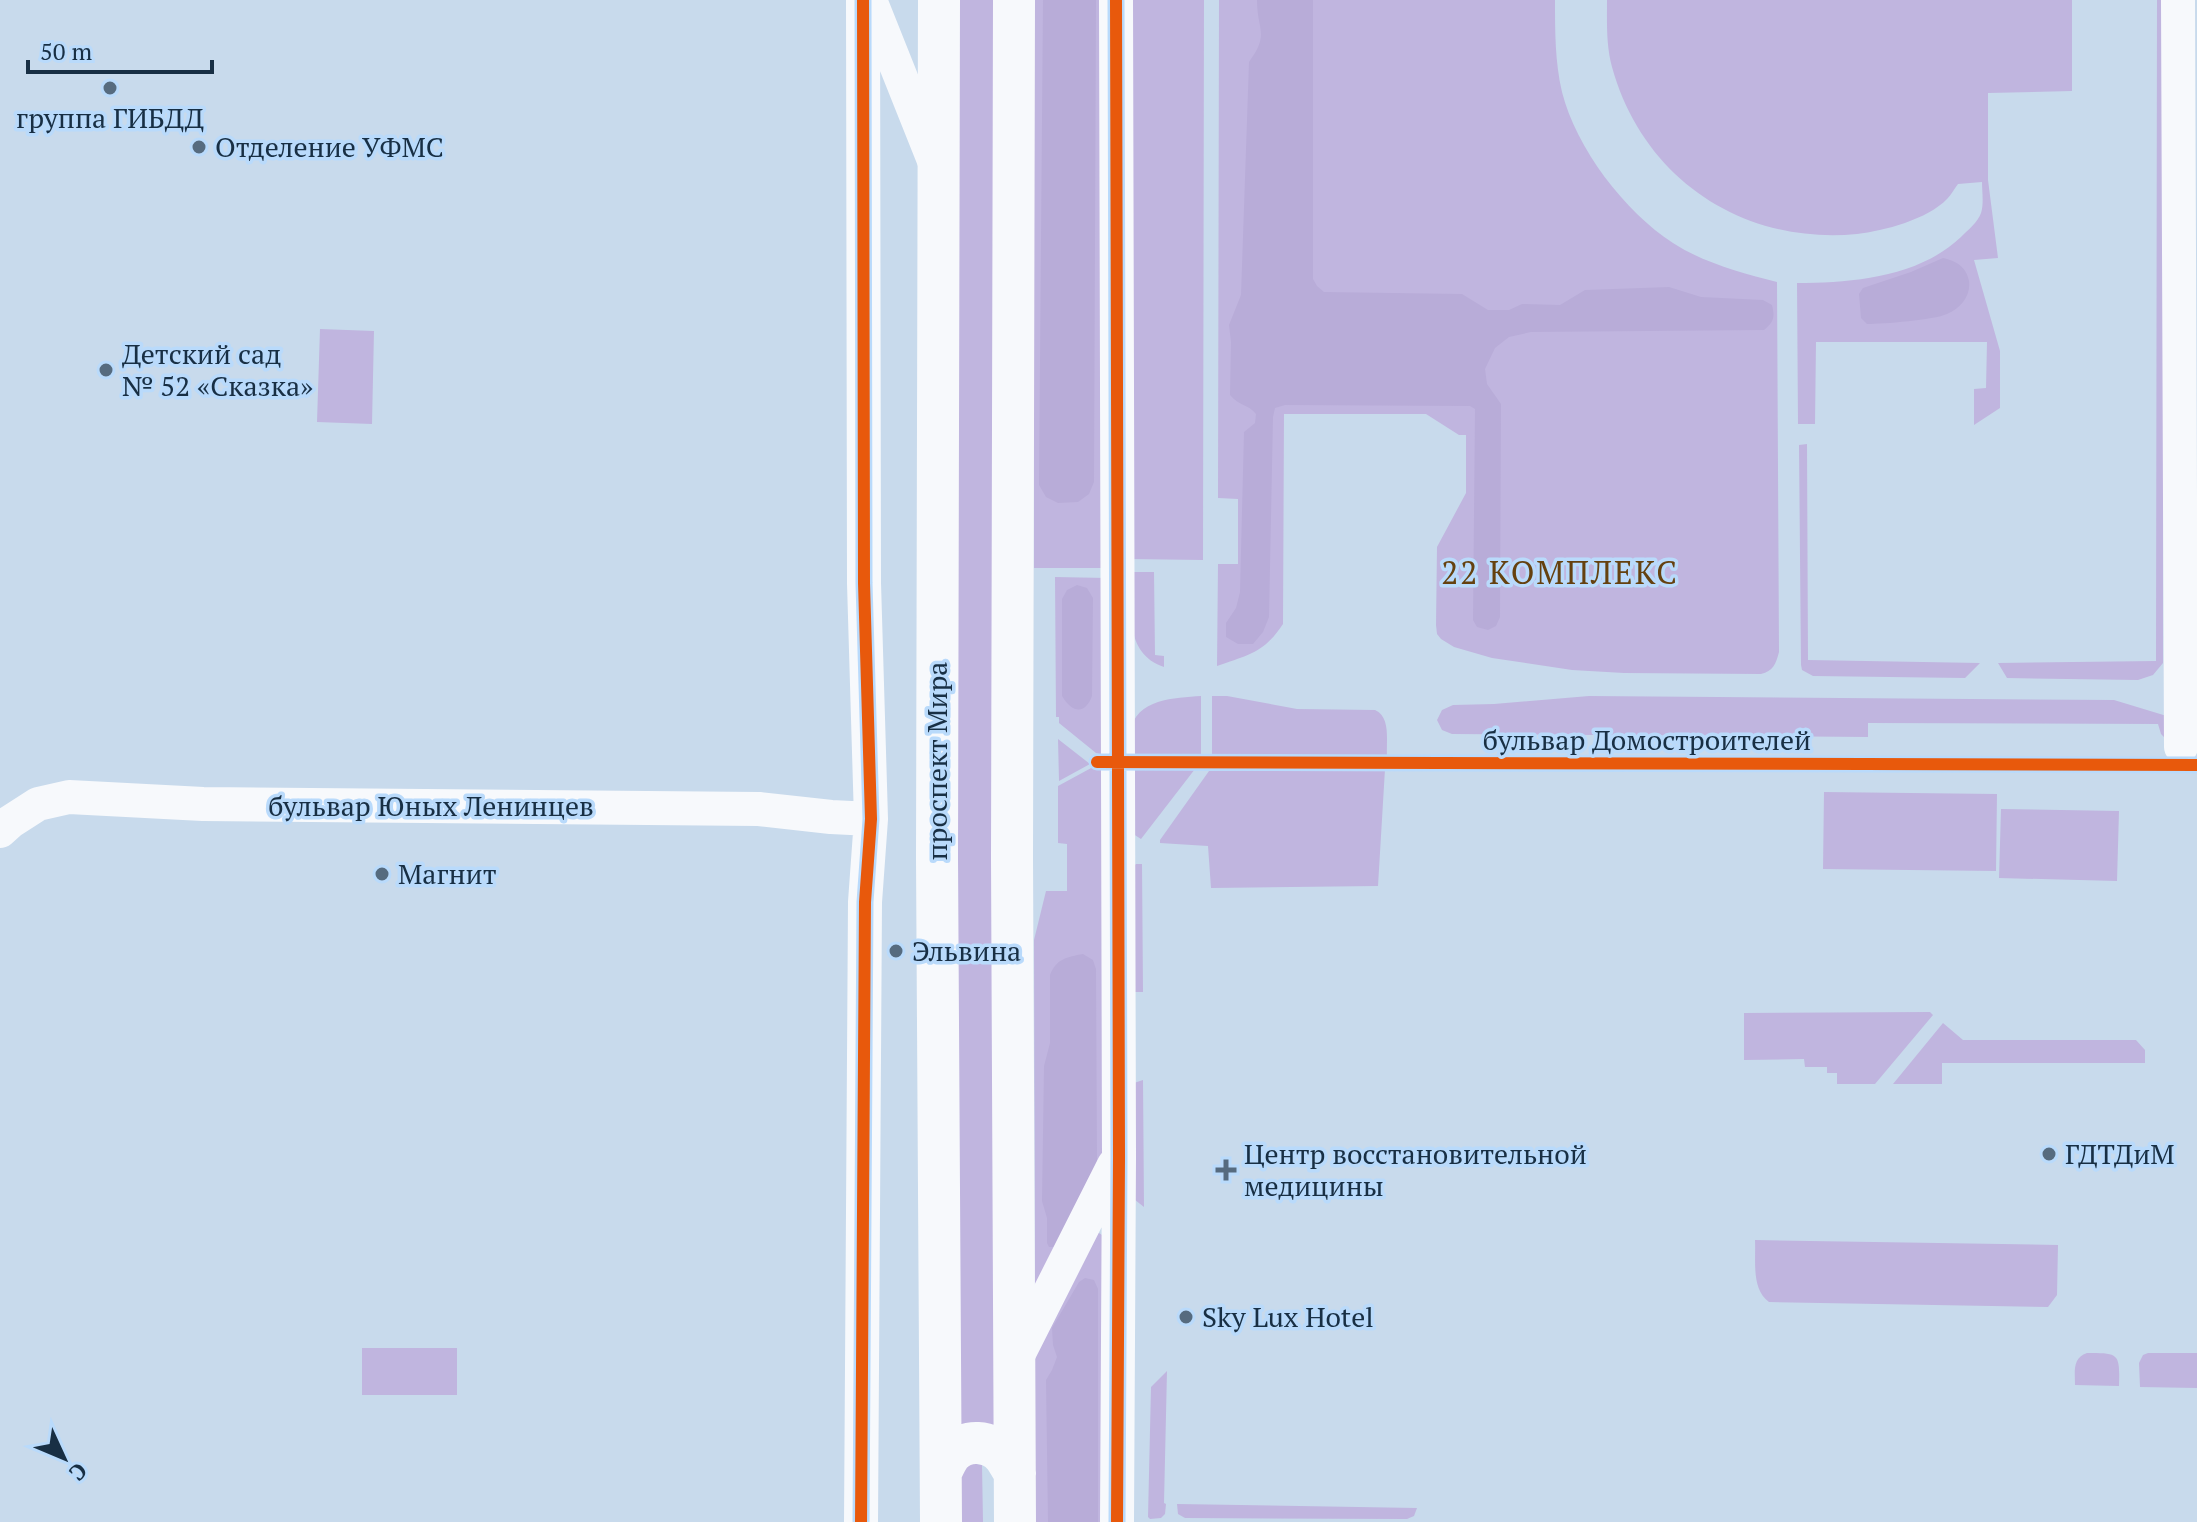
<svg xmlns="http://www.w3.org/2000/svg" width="2197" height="1522" viewBox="0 0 2197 1522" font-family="'PT Serif',serif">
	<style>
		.green { fill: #c0b5df }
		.forest { fill: #b8acd8 }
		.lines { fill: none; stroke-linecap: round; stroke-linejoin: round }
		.minor { stroke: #f7f9fc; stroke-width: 34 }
		.major { stroke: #f7f9fc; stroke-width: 42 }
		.cycleway-casing { stroke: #b9dafb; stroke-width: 17 }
		.cycleway { stroke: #e8590c; stroke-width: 12 }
		.poi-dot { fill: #566b7f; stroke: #b9dafb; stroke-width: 3 }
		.labels { text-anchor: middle; stroke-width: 7; stroke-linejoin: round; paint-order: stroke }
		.poi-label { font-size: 28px; fill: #182f44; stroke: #b9dafb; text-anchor: start }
		.street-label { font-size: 28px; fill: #182f44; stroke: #b9dafb }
		.quarter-label { font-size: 32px; letter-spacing: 2px; fill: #65410f; stroke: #b9dafb }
	</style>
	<rect width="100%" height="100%" fill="#c8daec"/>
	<!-- green -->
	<path class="green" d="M957 0H996V1431L958 1427Z
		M1034 0H1107V568H1034Z
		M1127 0H1204L1203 560 1129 559Z
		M1219 0H1555C1555 31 1555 62 1562 92 1576 148 1625 212 1673 243 1704 263 1742 273 1777 282L1779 652C1776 664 1773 671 1761 674L1624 673 1572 670 1492 658 1454 647 1441 639 1437 634 1436 625 1437 547 1466 493V435H1459L1426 414H1284L1283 624C1264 653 1248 655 1217 666L1218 564H1238V499L1218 498Z
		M1607 0H2072V91L1988 93V180L1998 258 1974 260 2000 351V408L1974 425V389L1986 388 1987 342H1816L1815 424H1798L1797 283C1853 283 1919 277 1961 237 1968 230 1978 222 1981 213 1984 204 1982 191 1982 182L1958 184C1954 189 1951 195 1947 199 1928 219 1884 231 1857 234 1743 245 1643 179 1612 67 1606 45 1607 23 1607 0Z
		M2157 0H2163V663L2153 675 2138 680 2007 678 1998 663 2156 661Z
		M320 329 374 331 372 424 317 422Z
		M1807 444 1808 660 1980 663 1965 678 1813 676 1802 670 1801 665 1799 445Z
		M1129 572H1154L1155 655 1164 656V667C1123 653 1132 608 1129 572Z
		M1055 577 1107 578 1106 756 1096 753 1059 723V717H1056Z
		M1201 696V759H1130C1130 750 1128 740 1130 732 1136 698 1175 698 1201 696Z
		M1212 696H1227L1297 709 1375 710C1391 717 1386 740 1387 756L1212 759Z
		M1589 696 2114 700 2170 717 2166 739 2161 734 2158 724 1868 723V737L1452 734 1442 730 1437 720 1442 710 1453 705 1494 704Z
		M1058 739 1090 764 1059 781Z
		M1093 767 1106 768 1107 1156 1035 1293 1034 940 1046 891H1067V844L1058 843V786Z
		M1131 769H1195L1141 839 1130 832Z
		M1385 769 1378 886 1211 888 1208 846 1160 843V840L1209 771Z
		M1824 792 1997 794 1996 871 1823 869Z
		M2001 809 2119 811 2117 881 1999 878Z
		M1136 864H1142L1143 992H1128L1131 868Z
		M1930 1012 1933 1015 1875 1084H1837V1073H1827V1067H1805L1804 1059 1744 1060V1013Z
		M1943 1023 1963 1040H2136L2145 1050V1063H1942V1084H1893Z
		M1143 1080 1144 1207 1130 1196 1131 1084Z
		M1096 1231 1105 1237V1522H1035V1346Z
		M1755 1240 2058 1245 2057 1295 2048 1307 1769 1302C1751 1289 1756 1261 1755 1240Z
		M362 1348H457V1395H362Z
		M2087 1353C2119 1353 2120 1353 2119 1386L2075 1385C2075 1372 2072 1358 2087 1353Z
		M2148 1353H2197V1388L2140 1387 2139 1363 2143 1355Z
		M1167 1371 1164 1503 1166 1504 1165 1514 1161 1518 1150 1519 1148 1517 1151 1387Z
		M961 1461 982 1465 983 1522H958Z
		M1177 1504 1417 1508 1414 1516 1407 1519 1185 1518 1178 1514Z"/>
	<!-- forest -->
	<path class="forest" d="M1043 0H1096L1094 482 1089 494 1078 502 1058 503 1046 497 1039 485Z
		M1257 0H1313V279L1317 286 1324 292 1462 294 1488 310H1509L1522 304 1560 305 1585 290 1669 287 1701 297 1763 300 1772 305C1775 317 1774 322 1764 330L1531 332 1509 337 1495 348 1485 369 1487 384 1501 404 1500 617 1496 626 1488 630 1477 627 1473 620 1475 409 1470 406 1285 405 1275 408 1273 417 1269 617 1263 632 1253 644H1238L1226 637V623L1236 608 1240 592 1244 432 1255 423 1256 414C1248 404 1239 406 1230 395L1231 342 1229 325 1241 295 1249 62C1270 33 1257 31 1257 0Z
		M1943 258C1956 261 1966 266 1969 281 1971 296 1961 308 1947 314 1934 320 1883 324 1867 324L1861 318 1859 294 1863 288 1911 272Z
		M1077 585 1087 588 1093 598 1092 696C1085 715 1072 713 1062 696V599L1067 590Z
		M1083 954 1093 960 1096 969 1097 1162 1054 1247H1049L1047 1243V1218L1042 1201 1044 1066 1050 1043V975C1056 959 1067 957 1083 954Z
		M1085 1278 1094 1280 1098 1289V1522H1048L1046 1380 1052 1370 1057 1357 1053 1345 1052 1328 1079 1282Z"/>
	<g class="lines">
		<!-- minor -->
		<path class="minor" d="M870 0 935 163
			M1116 0 1119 1157 1117 1522
			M2178 0 2181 747
			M0 831 10 822 38 804 69 797 203 804 759 809 831 817 871 819
			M1015 1361 1114 1165
			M861 1522 865 902 871 819 864 583 863 0"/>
		<!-- major -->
		<path class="major" d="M939 0 937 857 941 1522
			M1014 0 1012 857 1015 1522
			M941 1472C944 1466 947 1459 951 1454 965 1438 991 1440 1004 1456 1008 1461 1011 1468 1015 1473"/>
		<!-- cycleway casing -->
		<g class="cycleway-casing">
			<path id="cycleway" d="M1116 0 1119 1157 1117 1522
				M1097 762 2197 765
				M861 1522 865 902 871 819 864 583 863 0"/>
		</g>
		<!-- cycleway -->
		<use href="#cycleway" class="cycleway"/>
	</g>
	<!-- markers -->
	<g class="poi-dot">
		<circle cx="110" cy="88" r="8"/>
		<circle cx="199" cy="147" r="8"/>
		<circle cx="106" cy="370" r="8"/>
		<circle cx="382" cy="874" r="8"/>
		<circle cx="896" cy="951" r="8"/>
		<circle cx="2049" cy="1154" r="8"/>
		<path d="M1222 1158h8v8h8v8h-8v8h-8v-8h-8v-8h8z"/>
		<circle cx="1186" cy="1317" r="8"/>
	</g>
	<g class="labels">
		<!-- poi labels -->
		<g class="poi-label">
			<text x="110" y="128" text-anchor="middle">группа ГИБДД</text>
			<text x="215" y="157">Отделение УФМС</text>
			<text x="122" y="364">Детский сад<tspan x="122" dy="32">№ 52 «Сказка»</tspan></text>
			<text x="398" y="884">Магнит</text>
			<text x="912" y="961">Эльвина</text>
			<text x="1244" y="1164">Центр восстановительной<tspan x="1244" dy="32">медицины</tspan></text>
			<text x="2065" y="1164">ГДТДиМ</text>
			<text x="1202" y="1327">Sky Lux Hotel</text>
		</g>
		<!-- street labels -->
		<g class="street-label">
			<text x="1647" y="750">бульвар Домостроителей</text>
			<text transform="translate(937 761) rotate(-90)" y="10">проспект Мира</text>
			<text x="431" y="816">бульвар Юных Ленинцев</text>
		</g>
		<!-- quarter labels -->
		<g class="quarter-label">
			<text x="1560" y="584">22 КОМПЛЕКС</text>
		</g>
	</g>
	<!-- north arrow -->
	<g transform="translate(64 1458) rotate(134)" stroke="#b9dafb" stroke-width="6" paint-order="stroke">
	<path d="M0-6L14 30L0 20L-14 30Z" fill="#182f44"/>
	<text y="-12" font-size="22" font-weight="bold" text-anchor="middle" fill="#182f44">С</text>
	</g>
	<!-- scale -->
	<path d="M28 60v12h184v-12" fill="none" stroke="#182f44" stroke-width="4"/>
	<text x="40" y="60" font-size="24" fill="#182f44" stroke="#b9dafb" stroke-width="6" paint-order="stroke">50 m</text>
</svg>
